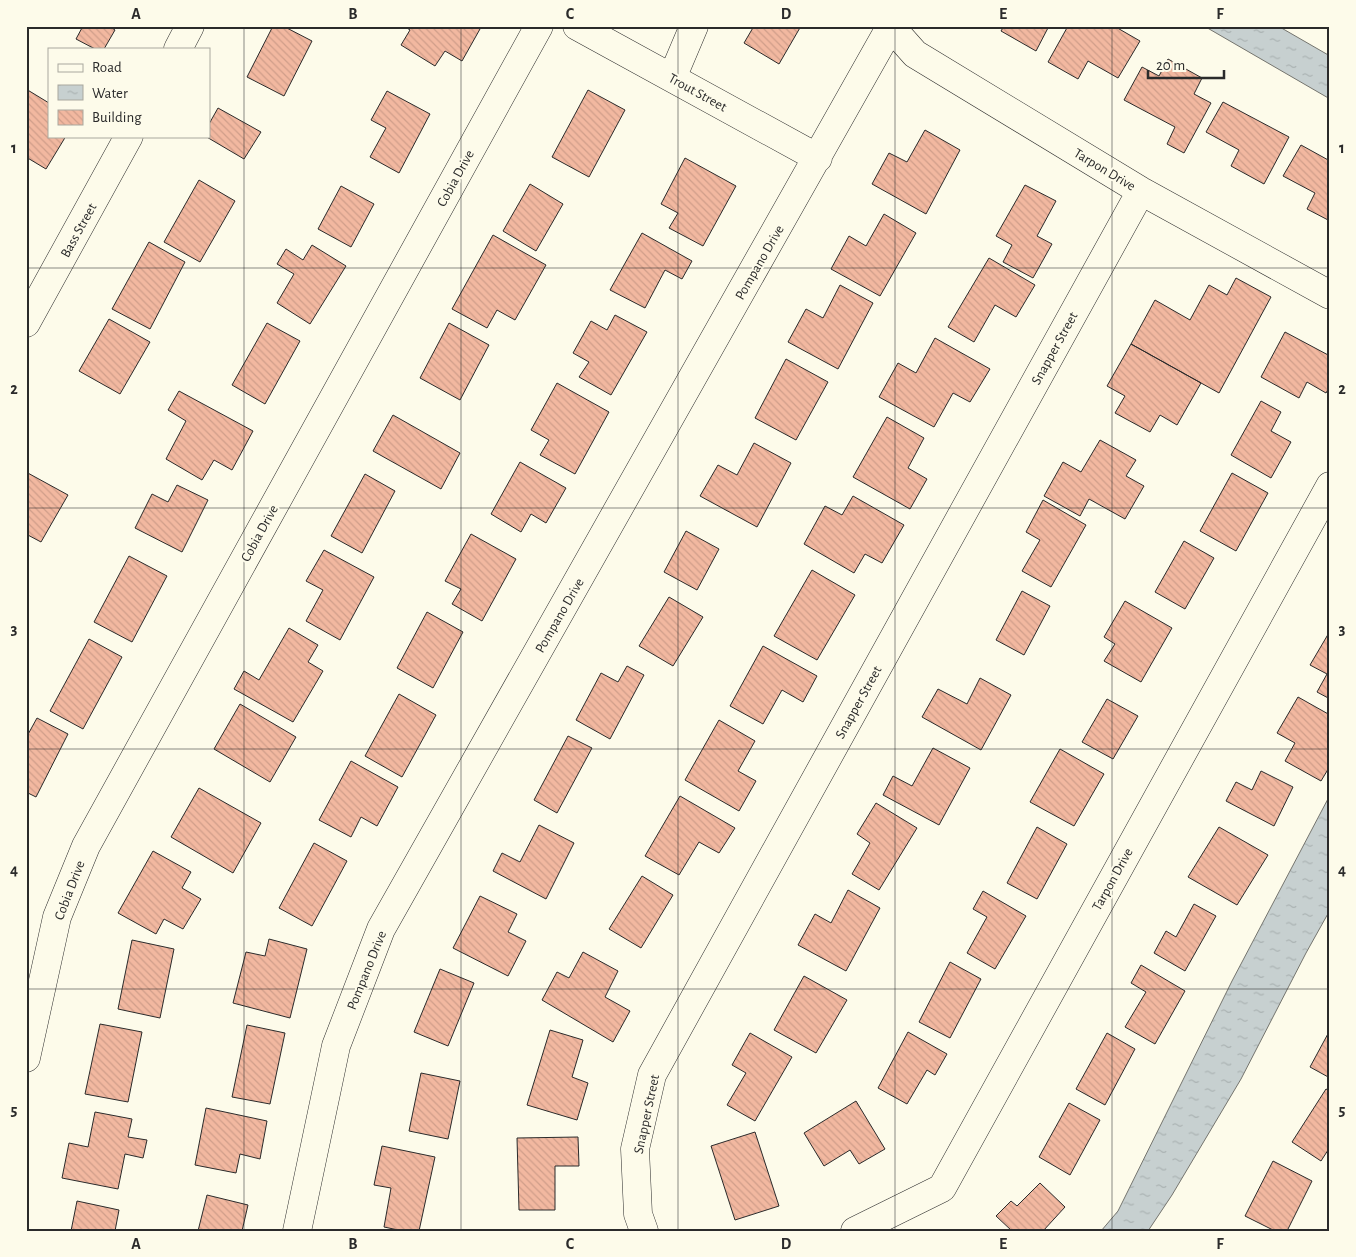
<svg xmlns="http://www.w3.org/2000/svg" width="1356" height="1257" viewBox="0 0 1356 1257" font-family="'Alegreya Sans',sans-serif">
	<style>
		.water { fill: url(#water-ripples); stroke: #74746e }
		.building { fill: url(#building-back-hatch); stroke: #2b2b2b }
		.lines { fill: none; stroke-linecap: round; stroke-linejoin: round }
		.minor-casing { stroke: #2b2b2b; stroke-width: 29 }
		.minor { stroke: #fdfbea; stroke-width: 28 }
		.grid { fill: none; stroke: #2b2b2b; stroke-width: 1; stroke-opacity: 0.55 }
		.labels { text-anchor: middle; stroke-width: 4; stroke-linejoin: round; paint-order: stroke }
		.street-label { font-size: 14px; fill: #2b2b2b; stroke: #fdfbea }
		.neatline { fill: none; stroke: #2b2b2b; stroke-width: 2 }
		.grid-label { font-size: 16px; text-anchor: middle; font-weight: bold; fill: #2b2b2b }
	</style>
	<defs>
		<pattern id="water-ripples" width="26" height="14" patternUnits="userSpaceOnUse" patternTransform="scale(1.25)"><rect width="26" height="14" fill="#c7d0d0"/><path d="M2 4q2-2 4 0t4 0M15 11q2-2 4 0t4 0" fill="none" stroke="#abb3b3"/></pattern>
		<pattern id="building-back-hatch" width="6" height="6" patternUnits="userSpaceOnUse" patternTransform="scale(1.25)"><rect width="6" height="6" fill="#f2b8a0"/><path d="M-1 5l2 2M0 0l6 6M5-1l2 2" fill="none" stroke="#d09e8a"/></pattern>
	</defs>
	<rect width="100%" height="100%" fill="#fdfbea"/>
	<!-- water -->
	<path class="water" d="M1204 26H1278L1330 56V99Z
		M1330 795V910L1306 953 1241 1079 1172 1195 1148 1231H1101L1118 1211 1232 981Z"/>
	<!-- building -->
	<path class="building" d="M83 26H109L115 30 104 49H95L76 39Z
		M273 26H283L312 41 284 96 247 77Z
		M404 26H475L480 29 462 61 445 51 435 66 401 45 410 30Z
		M754 26H801L779 64 744 43Z
		M1004 26H1049L1036 51 1001 31Z
		M1068 26H1114L1140 41 1118 78 1088 61 1078 79 1048 62Z
		M1168 59 1202 78 1194 94 1211 103 1184 153 1167 144 1175 127 1124 100 1142 67 1159 76Z
		M26 89 49 103V136H66L46 169 26 157Z
		M588 90 625 110 589 177 552 157Z
		M387 91 430 114 399 173 370 157 386 128 371 120Z
		M1223 102 1289 137 1264 184 1231 166 1239 150 1206 132Z
		M218 108 261 132 244 159 205 136H209V124Z
		M925 130 960 150 926 214 872 184 889 153 907 162Z
		M1301 145 1330 161V221L1307 209 1315 193 1283 176Z
		M685 158 736 186 703 246 669 228 678 213 661 204Z
		M199 180 235 201 200 262 164 242Z
		M530 184 563 204 536 251 503 231Z
		M1025 185 1056 201 1037 236 1052 244 1033 278 1003 262 1012 245 996 236Z
		M341 186 374 204 351 247 318 229Z
		M884 214 916 233 880 296 831 269 849 236 866 246Z
		M642 233 692 261 682 279 665 270 645 308 610 290Z
		M493 235 546 265 515 320 497 310 487 328 452 309Z
		M149 242 185 262 150 329 112 309Z
		M312 245 346 266 310 324 277 303 294 274 277 264 286 249 303 260Z
		M989 258 1035 285 1016 317 995 305 974 342 948 327Z
		M1236 278 1271 297 1219 393 1131 344 1155 300 1190 320 1209 285 1227 295Z
		M840 285 873 303 838 369 788 342 806 309 823 318Z
		M615 315 647 332 611 395 579 377 589 362 573 353 591 321 607 330Z
		M109 319 150 342 120 394 79 371Z
		M267 323 300 341 265 404 232 385Z
		M449 323 489 345 460 400 420 378Z
		M1285 332 1330 356V386L1326 393 1307 382 1299 398 1261 377Z
		M935 338 990 369 970 402 953 393 934 427 879 397 898 363 916 373Z
		M1131 344 1201 383 1177 425 1160 415 1150 432 1115 413 1125 396 1107 386Z
		M786 359 828 382 796 440 755 418Z
		M557 383 609 412 575 474 540 455 549 440 531 430Z
		M179 391 253 431 232 470 214 460 202 480 166 459 186 421 168 410Z
		M1261 401 1281 412 1271 431 1291 442 1271 478 1231 455Z
		M393 415 460 453 441 489 373 451Z
		M887 417 924 438 908 468 927 479 910 509 853 477Z
		M1100 440 1136 460 1126 476 1144 486 1125 519 1089 499 1080 516 1044 496 1063 462 1081 472Z
		M754 443 791 463 757 527 700 496 718 465 737 475Z
		M520 462 566 488 546 523 531 514 521 532 491 514Z
		M26 472 68 495 41 542 26 534Z
		M1232 473 1268 493 1236 551 1200 531Z
		M365 474 395 491 362 553 331 536Z
		M177 485 208 500 182 552 135 528 152 494 168 502Z
		M853 496 904 525 882 563 865 554 854 573 804 544 825 506 842 515Z
		M1043 500 1086 525 1051 587 1022 571 1040 540 1026 532Z
		M686 531 719 549 697 590 664 572Z
		M471 534 516 559 482 621 452 604 461 589 445 581Z
		M1184 541 1214 558 1185 609 1155 592Z
		M324 550 374 577 340 640 306 621 323 590 306 581Z
		M129 556 167 576 132 642 94 622Z
		M812 570 855 595 817 660 774 636Z
		M1022 591 1050 606 1024 655 996 640Z
		M669 597 703 617 673 666 639 646Z
		M1125 601 1172 628 1141 682 1104 661 1115 644 1104 637Z
		M427 612 463 632 433 688 397 668Z
		M289 628 318 645 308 662 323 671 293 722 234 689 244 671 259 680Z
		M1330 631V699L1317 692 1327 674 1310 665Z
		M89 639 122 657 83 729 50 711Z
		M763 646 817 676 803 702 782 690 763 724 730 706Z
		M627 666 644 675 610 739 576 720 601 673 618 682Z
		M980 678 1011 695 981 750 922 717 938 689 967 704Z
		M399 694 436 715 402 777 365 756Z
		M1298 697 1330 715V766L1321 781 1285 761 1295 743 1277 733Z
		M1107 699 1138 716 1113 759 1082 742Z
		M240 704 296 737 270 782 214 749Z
		M37 718 68 734 36 797 26 792V738Z
		M719 720 755 741 738 771 756 781 739 811 685 780Z
		M568 736 592 748 557 813 534 800Z
		M933 748 970 768 939 825 883 795 893 776 912 786Z
		M1060 749 1104 774 1074 826 1030 802Z
		M351 761 398 787 377 826 361 817 351 837 319 820Z
		M1261 771 1293 787 1274 826 1226 801 1236 782 1252 790Z
		M199 788 261 823 233 873 171 837Z
		M680 796 735 828 719 853 699 842 679 875 645 856Z
		M876 803 917 828 879 890 852 874 870 843 857 834Z
		M539 825 574 843 546 899 493 871 502 853 520 862Z
		M1037 827 1067 844 1037 899 1007 883Z
		M1219 827 1268 855 1237 905 1188 877Z
		M314 843 347 861 312 926 279 908Z
		M153 851 191 872 182 888 201 899 183 929 164 919 156 934 118 913Z
		M642 876 673 895 641 948 609 929Z
		M848 890 880 908 846 971 798 945 815 914 831 923Z
		M983 891 1026 916 995 969 967 953 987 917 973 909Z
		M480 896 517 914 508 932 526 941 508 976 453 948Z
		M1194 904 1216 916 1185 971 1154 953 1166 931 1176 937Z
		M269 939 307 949 290 1018 233 1003 246 952 265 956Z
		M132 940 174 949 160 1018 118 1009Z
		M583 952 618 971 605 997 630 1011 613 1042 542 1000 557 972 569 978Z
		M950 962 981 979 950 1038 919 1022Z
		M1141 965 1185 991 1155 1044 1125 1027 1146 992 1131 983Z
		M440 969 474 983 448 1046 414 1032Z
		M804 976 847 1000 816 1053 774 1030Z
		M100 1024 142 1032 128 1102 85 1094Z
		M247 1025 285 1033 270 1104 232 1097Z
		M550 1030 583 1040 572 1077 588 1083 577 1120 527 1105Z
		M1330 1030V1078L1310 1067Z
		M908 1032 947 1054 935 1075 927 1070 907 1104 878 1088Z
		M750 1033 792 1057 755 1121 727 1105 746 1073 732 1065Z
		M1107 1033 1135 1049 1105 1105 1076 1089Z
		M421 1073 460 1081 448 1139 409 1131Z
		M1326 1089 1330 1091V1147L1321 1161 1292 1142Z
		M856 1101 885 1149 859 1164 850 1150 824 1166 804 1133Z
		M1069 1103 1100 1120 1070 1175 1039 1157Z
		M206 1108 267 1121 260 1159 240 1154 236 1173 195 1165Z
		M95 1112 132 1119 128 1137 147 1140 143 1158 125 1154 118 1189 62 1178 69 1143 88 1147Z
		M755 1132 779 1206 735 1220 711 1146Z
		M578 1137 579 1166H555V1210H519L517 1138Z
		M382 1146 435 1157 419 1231H403L384 1227 391 1188 374 1185Z
		M1273 1161 1312 1181 1287 1231H1275L1245 1216Z
		M1040 1183 1065 1207 1043 1231H1012L996 1216 1011 1201 1017 1206Z
		M207 1195 248 1205 242 1231H198Z
		M77 1201 119 1210 115 1231H71Z"/>
	<g class="lines">
		<!-- minor casing -->
		<g class="minor-casing">
			<path id="minor" d="M577 26 818 158
				M891 27 915 54 1141 191 1330 295
				M178 49 190 26
				M672 78 694 26
				M26 323 129 136
				M26 1058 57 917 86 846 539 26
				M297 1231 336 1046 381 929 891 26
				M644 1231 638 1214 635 1149 652 1075 1141 191
				M855 1231 942 1188 1330 486"/>
		</g>
		<!-- minor -->
		<use href="#minor" class="minor"/>
	</g>
	<!-- grid -->
	<path class="grid" d="M244 26V1231M461 26V1231M678 26V1231M895 26V1231M1112 26V1231M26 268H1330M26 508H1330M26 749H1330M26 989H1330"/>
	<g class="labels">
		<!-- street labels -->
		<g class="street-label">
			<text transform="translate(698 92) rotate(29)" y="5">Trout Street</text>
			<text transform="translate(1105 169) rotate(31)" y="5">Tarpon Drive</text>
			<text transform="translate(455 178) rotate(-61)" y="5">Cobia Drive</text>
			<text transform="translate(78 230) rotate(-61)" y="5">Bass Street</text>
			<text transform="translate(759 262) rotate(-60)" y="5">Pompano Drive</text>
			<text transform="translate(1054 348) rotate(-61)" y="5">Snapper Street</text>
			<text transform="translate(259 533) rotate(-61)" y="5">Cobia Drive</text>
			<text transform="translate(559 615) rotate(-60)" y="5">Pompano Drive</text>
			<text transform="translate(858 702) rotate(-61)" y="5">Snapper Street</text>
			<text transform="translate(1112 879) rotate(-61)" y="5">Tarpon Drive</text>
			<text transform="translate(69 890) rotate(-69)" y="5">Cobia Drive</text>
			<text transform="translate(366 970) rotate(-68)" y="5">Pompano Drive</text>
			<text transform="translate(646 1114) rotate(-78)" y="5">Snapper Street</text>
		</g>
	</g>
	<!-- border -->
	<rect width="1356" height="1257" fill="none" stroke="#fdfbea" stroke-width="55"/>
	<!-- legend -->
	<rect x="48" y="48" width="162" height="90" fill="#fdfbea" stroke="#a9a89e"/>
	<rect x="58" y="64" width="25" height="8" fill="#fdfbea" stroke="#a9a89e"/>
	<text x="92" y="72" font-size="15" fill="#2b2b2b">Road</text>
	<rect x="58" y="85" width="25" height="15" fill="url(#water-ripples)" stroke="#a9a89e"/>
	<text x="92" y="98" font-size="15" fill="#2b2b2b">Water</text>
	<rect x="58" y="110" width="25" height="15" fill="url(#building-back-hatch)" stroke="#a9a89e"/>
	<text x="92" y="122" font-size="15" fill="#2b2b2b">Building</text>
	<!-- scale -->
	<path d="M1148 70v8h76v-8" fill="none" stroke="#2b2b2b" stroke-width="2.5"/>
	<text x="1156" y="70" font-size="15" fill="#2b2b2b" stroke="#fdfbea" stroke-width="4" paint-order="stroke">20 m</text>
	<rect x="28" y="28" width="1300" height="1202" class="neatline"/>
	<g class="grid-label">
		<text x="136" y="19">A</text>
		<text x="353" y="19">B</text>
		<text x="570" y="19">C</text>
		<text x="786" y="19">D</text>
		<text x="1003" y="19">E</text>
		<text x="1220" y="19">F</text>
		<text x="14" y="153">1</text>
		<text x="1342" y="153">1</text>
		<text x="14" y="394">2</text>
		<text x="1342" y="394">2</text>
		<text x="14" y="634">3</text>
		<text x="1342" y="634">3</text>
		<text x="14" y="875">4</text>
		<text x="1342" y="875">4</text>
		<text x="14" y="1115">5</text>
		<text x="1342" y="1115">5</text>
		<text x="136" y="1249">A</text>
		<text x="353" y="1249">B</text>
		<text x="570" y="1249">C</text>
		<text x="786" y="1249">D</text>
		<text x="1003" y="1249">E</text>
		<text x="1220" y="1249">F</text>
	</g>
</svg>
